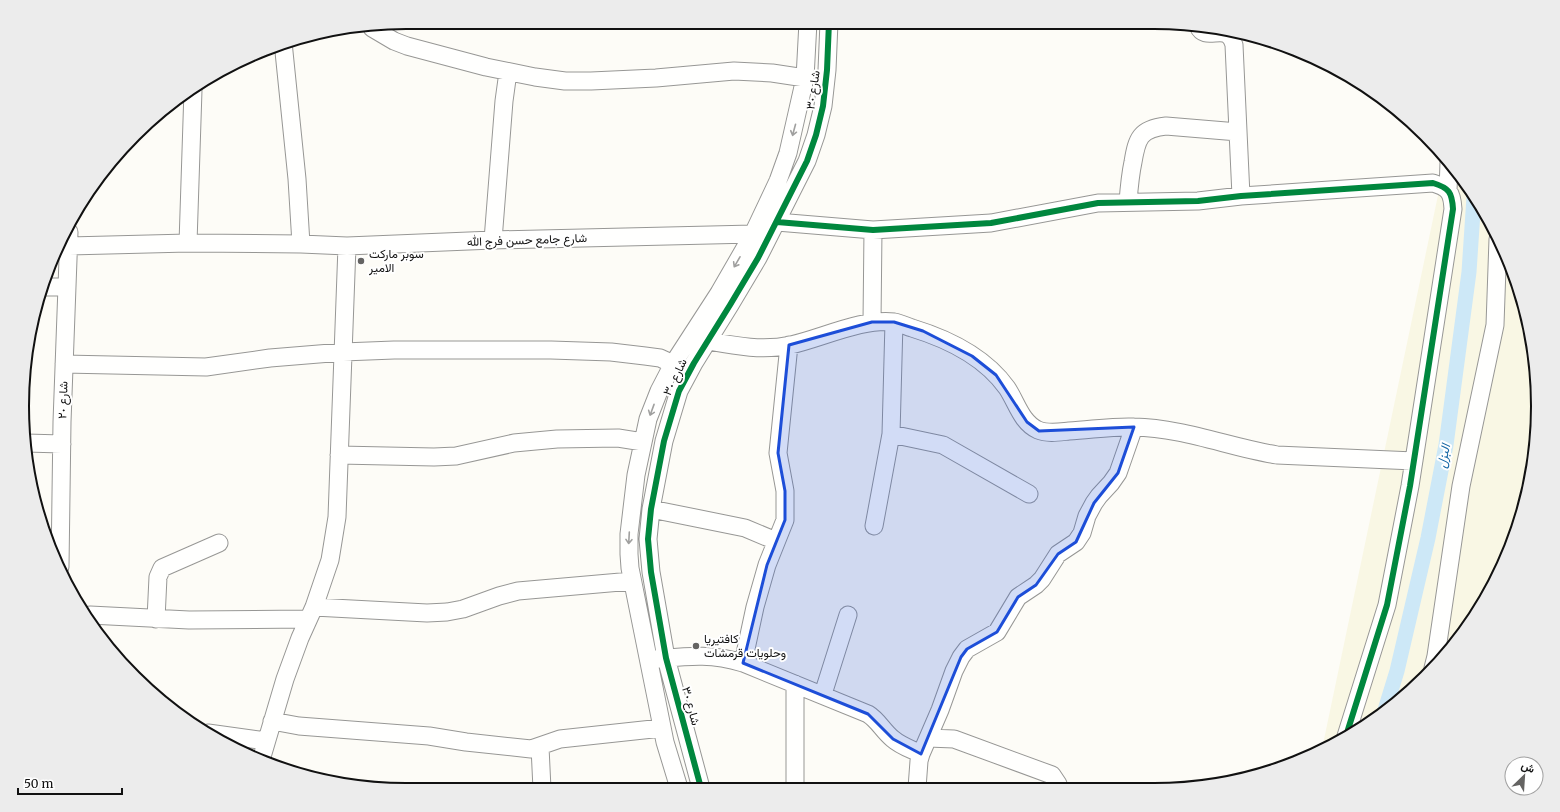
<svg xmlns="http://www.w3.org/2000/svg" width="1560" height="812" viewBox="0 0 1560 812" font-family="Merriweather,Vazirmatn,serif">
	<style>
		.farmland { fill: #f9f7e4 }
		.lines { fill: none; stroke-linecap: round; stroke-linejoin: round }
		.canal { stroke: #cde8f7; stroke-width: 15 }
		.minor-casing { stroke: #979795; stroke-width: 19 }
		.minor { stroke: #fffffe; stroke-width: 17 }
		.cycleway-casing { stroke: #fff; stroke-width: 8 }
		.cycleway { stroke: #00873e; stroke-width: 6 }
		.oneway { stroke: #a0a09f }
		.marked { fill: #1d4ed8; fill-opacity: 0.2; stroke: #1d4ed8; stroke-width: 3; stroke-linejoin: round }
		.poi-dot { fill: #646362; stroke: #fff; stroke-width: 1.5 }
		.labels { text-anchor: middle; stroke-width: 4; stroke-linejoin: round; paint-order: stroke }
		.street-label { font-size: 12px; fill: #111; stroke: #fff }
		.poi-label { font-size: 12px; fill: #111; stroke: #fff; text-anchor: start }
		.water-label { font-size: 13px; font-style: italic; fill: #1768a6; stroke: #fff }
		.rim { fill: none; stroke: #111; stroke-width: 2 }
	</style>
	<rect width="100%" height="100%" fill="#fdfcf7"/>
	<!-- farmland -->
	<path class="farmland" d="M1446 157 1487 214 1518 283 1535 356 1537 431 1525 506 1498 576 1443 659 1368 725 1322 749Z"/>
	<g class="lines">
		<!-- canal -->
		<path class="canal" d="M1385 710 1397 671 1428 538 1446 445 1469 272 1474 197"/>
		<!-- minor casing -->
		<g class="minor-casing">
			<path id="minor" d="M1198 26C1206 44 1227 20 1234 45L1241 196
				M372 28 394 41 407 46 486 67 535 77 565 81H591L656 78 734 71 772 73 805 78
				M283 42 297 179 301 244
				M1448 191 1449 162
				M1128 202C1129 189 1130 176 1133 162 1137 138 1140 129 1166 126L1238 132
				M777 222 873 230 991 223 1098 203 1198 201 1241 196 1433 183C1449 188 1452 192 1453 209L1410 486 1387 605 1346 736
				M493 240 504 101 508 72
				M188 243 193 90
				M69 246 188 243 301 244 347 246 493 240 753 234
				M44 287H67
				M872 322 873 230
				M708 341C736 346 763 351 791 345 822 338 863 318 894 322 900 323 906 326 912 328 948 339 985 357 1007 388 1017 403 1021 422 1038 430 1048 434 1059 432 1069 431 1090 430 1113 426 1134 427 1183 428 1229 447 1277 455L1414 461
				M64 364 206 367 270 358 343 352 394 350H551L611 352 645 356 660 358 673 364
				M891 434 943 445 1029 494
				M26 443 62 444
				M339 455 434 457 456 456 514 443 557 439 618 438 643 442
				M651 509 745 528 776 541
				M874 526 891 434 894 322
				M60 567 62 422 69 232
				M314 607 427 613 447 612 463 609 499 596 518 591 632 581
				M90 615 189 620 308 619
				M156 619 158 577 162 568 219 543
				M656 659C689 656 710 653 743 663L868 714C878 720 883 731 893 739 901 746 911 749 921 754
				M743 663 755 607 767 565 785 520V491L778 453 789 345
				M1433 668 1436 656 1461 486 1495 325 1498 239
				M823 694 848 615
				M272 721 299 726 429 736 466 742 531 749 560 739 662 728
				M208 733 266 741
				M928 738 954 739 1052 775 1058 784 1057 787
				M540 747 542 789
				M261 760 285 679 300 638 314 607 330 560 337 517 347 246
				M679 788 665 742 630 568 629 554V534L636 475 648 419 659 391 673 364 719 293 753 234 778 181 788 153 805 78 808 22
				M701 788 666 658 651 572 648 539 651 509 664 441 679 391 694 363 730 305 758 258 807 161 816 135 823 106 827 70 829 22
				M795 788V684
				M917 788 919 761 921 754 940 710 954 671 961 657 967 649 997 632 1018 597 1036 585 1042 579 1058 554 1076 542 1082 533 1087 516 1094 503 1099 496 1111 483 1118 473 1134 427"/>
		</g>
		<!-- minor -->
		<use href="#minor" class="minor"/>
		<!-- cycleway casing -->
		<g class="cycleway-casing">
			<path id="cycleway" d="M777 222 873 230 991 223 1098 203 1198 201 1241 196 1433 183C1449 188 1452 192 1453 209L1410 486 1387 605 1346 736
				M701 788 666 658 651 572 648 539 651 509 664 441 679 391 694 363 730 305 758 258 807 161 816 135 823 106 827 70 829 22"/>
		</g>
		<!-- cycleway -->
		<use href="#cycleway" class="cycleway"/>
	</g>
	<!-- one-way arrows -->
	<defs><path id="oneway-shaft" d="M-6 0H5M1.5-3L5.5 0L1.5 3" fill="none" stroke-width="1.6" stroke-linecap="round" stroke-linejoin="round"/></defs>
	<g class="oneway">
		<use href="#oneway-shaft" transform="translate(794 130) rotate(105)"/>
		<use href="#oneway-shaft" transform="translate(737 262) rotate(120)"/>
		<use href="#oneway-shaft" transform="translate(652 410) rotate(110)"/>
		<use href="#oneway-shaft" transform="translate(629 538) rotate(93)"/>
	</g>
	<!-- marked area -->
	<path class="marked" d="M872 322H894L923 331 972 356 996 375 1027 422 1039 431 1134 427 1118 473 1094 503 1076 542 1058 554 1036 585 1018 597 997 632 967 649 961 657 921 754 893 739 868 714 743 663 767 565 785 520V491L778 453 789 345Z"/>
	<!-- markers -->
	<g class="poi-dot">
		<circle cx="361" cy="261" r="4"/>
		<circle cx="696" cy="646" r="4"/>
	</g>
	<g class="labels">
		<!-- street labels -->
		<g class="street-label">
			<text transform="translate(813 90) rotate(-82)" y="4">شارع ٣٠</text>
			<text transform="translate(527 240) rotate(-2)" y="4">شارع جامع حسن فرج الله</text>
			<text transform="translate(675 377) rotate(-64)" y="4">شارع ٣٠</text>
			<text transform="translate(63 400) rotate(-88)" y="4">شارع ٢٠</text>
			<text transform="translate(691 706) rotate(75)" y="4">شارع ٣٠</text>
		</g>
		<!-- poi labels -->
		<g class="poi-label">
			<text x="369" y="258">سوبر ماركت<tspan x="369" dy="14">الامير</tspan></text>
			<text x="704" y="643">كافتيريا<tspan x="704" dy="14">وحلويات قرمشات</tspan></text>
		</g>
		<!-- water labels -->
		<g class="water-label">
			<text transform="translate(1443 456) rotate(-79)" y="5">البزل</text>
		</g>
	</g>
	<!-- crop -->
	<path d="M0 0H1560V812H0ZM406 29H1154A377 377 0 0 1 1531 406V406A377 377 0 0 1 1154 783H406A377 377 0 0 1 29 406V406A377 377 0 0 1 406 29Z" fill="#ececec" fill-rule="evenodd"/>
	<path class="rim" d="M406 29H1154A377 377 0 0 1 1531 406V406A377 377 0 0 1 1154 783H406A377 377 0 0 1 29 406V406A377 377 0 0 1 406 29Z"/>
	<!-- north arrow -->
	<g transform="translate(1524 776) rotate(25)"><circle r="19" fill="#ffffff" stroke="#a0a0a0"/>
	<path d="M0-3L7 15L0 10L-7 15Z" fill="#646362"/>
	<text y="-6" font-size="11" font-weight="bold" text-anchor="middle" fill="#111111">ش</text>
	</g>
	<!-- scale -->
	<path d="M18 788v6h104v-6" fill="none" stroke="#111111" stroke-width="2"/>
	<text x="24" y="788" font-size="12" fill="#111111" stroke="#ffffff" stroke-width="3" paint-order="stroke">50 m</text>
</svg>
